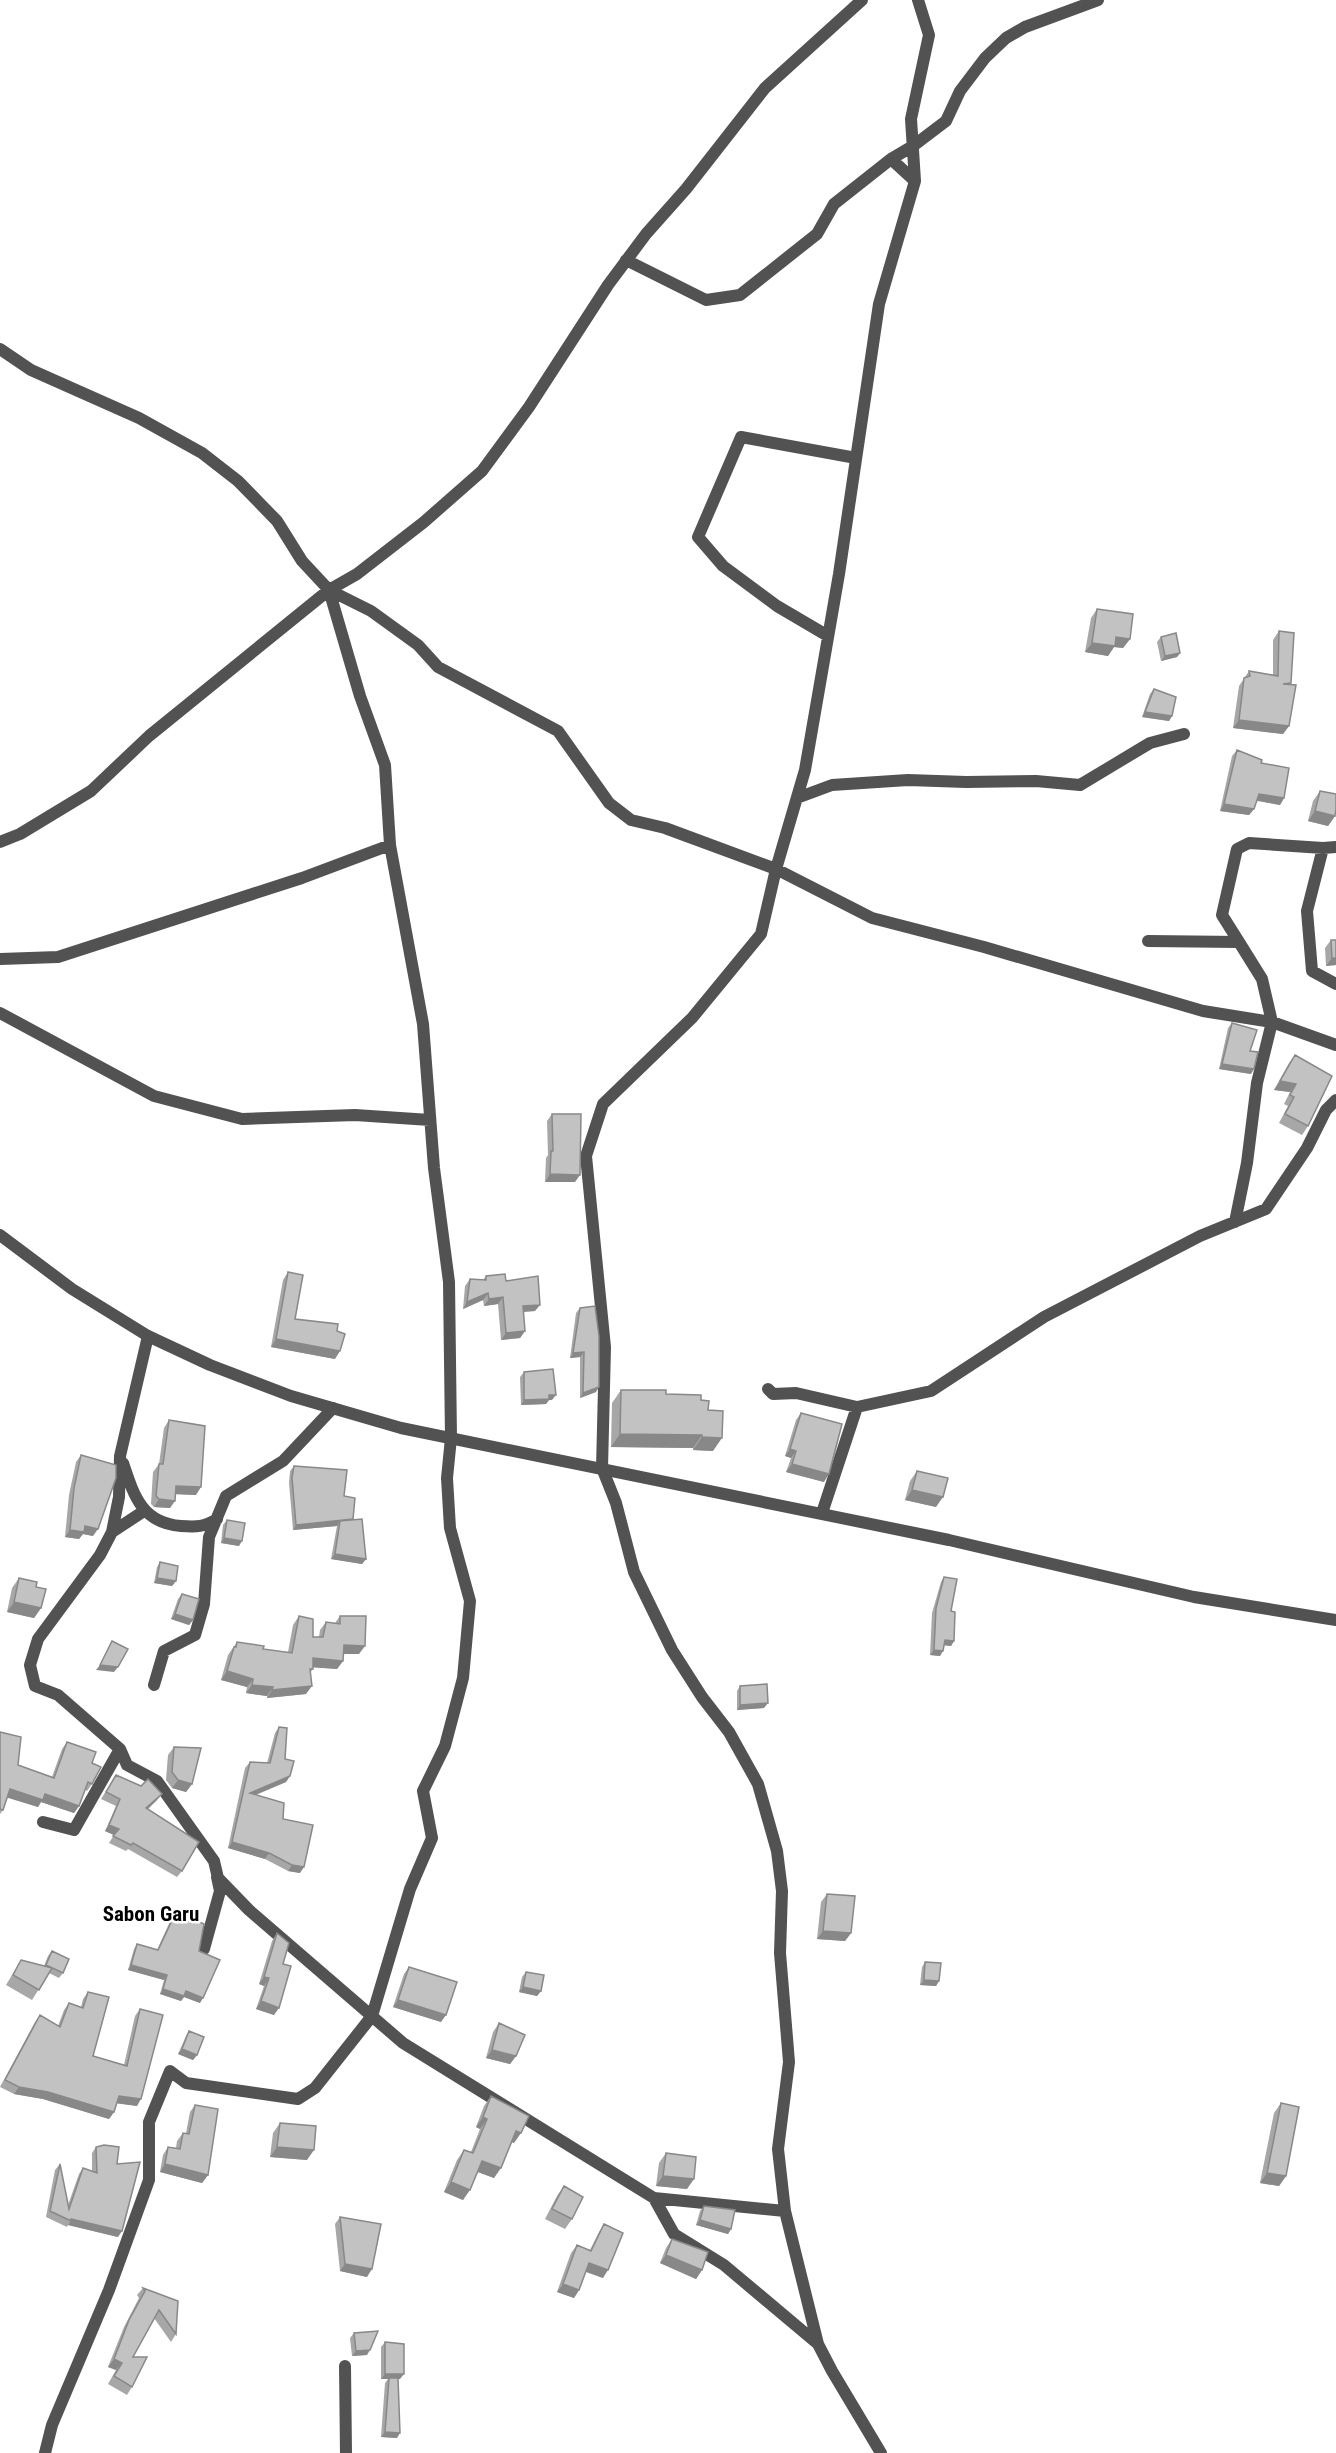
<svg xmlns="http://www.w3.org/2000/svg" width="1336" height="2453" viewBox="0 0 1336 2453" font-family="'Roboto Condensed',sans-serif">
	<style>
		.lines { fill: none; stroke-linecap: round; stroke-linejoin: round }
		.minor { stroke: #525252; stroke-width: 12 }
		.tertiary { stroke: #525252; stroke-width: 12 }
		.wall { fill: #a7a7a7 }
		.shaded-wall { fill: #888 }
		.building { fill: #c2c2c2; stroke: #888; stroke-width: 1.5 }
		.labels { text-anchor: middle; stroke-width: 5; stroke-linejoin: round; paint-order: stroke }
		.quarter-label { font-size: 21px; font-weight: bold; fill: #000; stroke: #fff }
	</style>
	<rect width="100%" height="100%" fill="#fff"/>
	<g class="lines">
		<!-- minor -->
		<path class="minor" d="M891 159 913 146 946 121 960 91 985 58 1006 38 1025 27 1098 0
			M626 260 706 300 740 295 817 234 834 204 891 159 915 181
			M0 349 31 370 139 418 202 453 238 481 277 521 302 561 329 590
			M828 636 777 606 723 566 698 537 741 437 856 458
			M797 798 832 785 908 780 966 782 1036 781 1080 785 1150 743 1184 734
			M0 842 20 834 91 791 149 736 329 590 357 574 424 522 482 471 529 407 608 285 646 234 686 189 765 88 862 0
			M1336 847 1323 848 1307 911 1312 971 1336 984
			M1148 941 1239 942 1262 979 1272 1022 1336 1045
			M1239 942 1222 915 1237 849 1249 843 1323 848
			M0 959 58 957 302 878 390 845
			M0 1013 154 1096 242 1119 355 1115 430 1120
			M148 1336 120 1456 119 1497 112 1532 100 1555 38 1639 30 1665 35 1686 58 1695 120 1749 127 1765 157 1781 214 1861 218 1878 249 1910 403 2043 654 2198 674 2234 724 2265 818 2344
			M768 1389 773 1394 796 1393 857 1407
			M123 1463C134 1496 142 1523 181 1526 197 1527 204 1527 217 1519
			M822 1513 857 1407 931 1391 1044 1317 1200 1236 1266 1209 1307 1148 1326 1110 1336 1100
			M112 1532 144 1511
			M154 1685 164 1651 195 1635 204 1604 209 1537 226 1496 283 1461 333 1408
			M43 1822 74 1830 120 1749
			M204 1949 220 1891 217 1877
			M654 2198 785 2211
			M345 2366 346 2453
			M45 2453 52 2425 109 2290 149 2180V2122L170 2071 186 2083 298 2099 315 2088 372 2016 410 1889 432 1838 423 1791 445 1746 463 1678 470 1601 450 1528 447 1478 451 1438 449 1282 434 1168 423 1024 390 845 385 765 360 696 329 590 371 611 418 645 438 667 558 731 609 803 631 820 665 828 776 869 872 918 984 947 1203 1011 1272 1022 1257 1083 1247 1163 1235 1222
			M881 2453 832 2371 818 2344 785 2211 778 2149 789 2062 780 1953 782 1891 777 1851 758 1784 729 1732 702 1697 672 1650 634 1572 616 1503 602 1468 605 1347 586 1156 603 1104 692 1018 761 934 776 869 805 770 839 574 879 304 915 181 911 119 929 35 918 0"/>
		<!-- tertiary -->
		<path class="tertiary" d="M0 1235 72 1289 148 1336 210 1365 291 1396 401 1428 949 1540 1194 1597 1336 1620"/>
	</g>
	<!-- wall -->
	<path class="wall" d="M1097 609 1130 639 1123 648 1114 647 1108 656 1085 652 1091 618Z
		M1279 631 1291 683 1290 684 1289 726 1283 734 1233 728 1239 686 1249 671 1273 675V640Z
		M1161 637 1180 653 1177 657 1161 661 1157 642Z
		M1154 689 1172 716 1169 721 1142 717 1150 694Z
		M1237 750 1261 763 1284 798 1280 805 1257 801 1254 809 1249 815 1220 811 1232 756Z
		M1320 791 1335 816 1328 826 1308 821 1313 801Z
		M1331 940H1336V965L1326 966 1325 948Z
		M1232 1023 1251 1074 1219 1069 1228 1028Z
		M1295 1055 1308 1126 1302 1135 1279 1123 1288 1106 1284 1104 1290 1092 1274 1090 1289 1063Z
		M552 1114 575 1182H545L546 1158 548 1155 547 1121Z
		M288 1272 295 1319 335 1359 271 1347 283 1280Z
		M486 1276 506 1281 535 1311 523 1312 525 1331 520 1338 501 1340 498 1304 484 1306 483 1300 463 1309 465 1286 470 1279 483 1280Z
		M580 1308 596 1392 580 1398V1357L570 1358 576 1313Z
		M524 1372 552 1400H549L546 1404 521 1405 520 1377Z
		M621 1390 666 1394 701 1400 708 1410 713 1451 693 1450V1448L611 1447 612 1403Z
		M801 1413 824 1482 786 1472 791 1458 785 1456 796 1420Z
		M169 1420 196 1495 176 1494 170 1508 154 1507 151 1504 153 1472 159 1464 164 1428Z
		M81 1455 93 1536 83 1534 79 1539 65 1537 69 1495 76 1462Z
		M294 1466 344 1496 353 1519 366 1559 362 1564 331 1559 337 1526 293 1530 289 1483 290 1471Z
		M917 1471 936 1507 905 1500 910 1481Z
		M227 1520 239 1546 221 1543 223 1525Z
		M160 1562 176 1581 172 1586 154 1583 157 1567Z
		M944 1577 951 1611 954 1641 951 1646 944 1645 940 1656 930 1655 932 1613 941 1582Z
		M19 1578 36 1587 41 1608 34 1618 7 1612 12 1588Z
		M182 1594 193 1620 189 1625 171 1619 178 1599Z
		M299 1616 313 1637H319L320 1630 326 1622 335 1623 340 1616 359 1654H343V1661L337 1669 313 1667V1669L310 1673 306 1694 267 1698V1696L246 1693 247 1687 221 1680 228 1655 237 1642 263 1649 288 1652 293 1625Z
		M740 1686 764 1708 737 1710V1691Z
		M279 1727 285 1759 290 1776 286 1782 256 1795 283 1819 300 1873 288 1871 265 1859 228 1848 245 1768 250 1762 267 1763 275 1733Z
		M0 1732 18 1765 52 1777 62 1749 67 1742 92 1763V1784L87 1791 85 1790 79 1806 74 1813 41 1802 38 1807 7 1797 3 1810 0 1814Z
		M174 1747 192 1784 186 1792 172 1788 166 1780 168 1755Z
		M116 1775 157 1800 148 1809 182 1871 177 1877 128 1849 126 1851 109 1843 114 1835 105 1831 116 1806 101 1799Z
		M827 1894 851 1933 845 1941 817 1939 821 1902Z
		M176 1912 199 1951 200 2003 184 1997 181 2001 160 1994 164 1980 128 1970 134 1949 137 1944 157 1950 172 1917Z
		M277 1933 283 1964 274 2015 256 2009 264 1986 259 1984 272 1941Z
		M52 1951 63 1973 59 1978 49 1973 32 2000 6 1985 21 1960 44 1966 48 1956Z
		M925 1962 939 1981 936 1986 920 1985 922 1967Z
		M409 1967 441 2022 393 2007 404 1974Z
		M526 1972 541 1991 537 1996 519 1992 522 1977Z
		M88 1992 93 2056 124 2065 135 2016 140 2009 137 2106 117 2103 114 2112 109 2119 43 2099 14 2094 0 2087 35 2022 40 2015 58 2026 64 2010 69 2003 81 2007 83 1999Z
		M499 2023 516 2056 510 2064 486 2058 493 2032Z
		M189 2031 197 2055 193 2060 178 2054 186 2036Z
		M491 2096 514 2143 512 2142 494 2178 478 2172 463 2200 444 2192 457 2160 464 2150 471 2152 480 2129 476 2127 484 2106Z
		M1281 2103 1286 2176 1279 2186 1260 2183 1274 2113Z
		M195 2105 208 2175 202 2183 160 2172 163 2155 168 2147 176 2148 177 2141 183 2133H186L190 2112Z
		M280 2123 307 2160 270 2157 273 2133Z
		M96 2147 117 2164 118 2237 68 2225 67 2227 46 2217 55 2170 60 2164 68 2205 79 2174 83 2168 92 2171V2153Z
		M666 2153 687 2189 656 2186 659 2163Z
		M564 2186 572 2219 565 2229 545 2219 557 2196Z
		M704 2206 731 2229 728 2234 696 2225 700 2211Z
		M340 2217 367 2277 340 2271 335 2224Z
		M604 2224 603 2278 586 2272 579 2290 574 2298 557 2292 571 2253 577 2245 590 2250 599 2232Z
		M672 2239 702 2270 696 2279 660 2263 666 2248Z
		M143 2288 176 2334 171 2342 154 2318 133 2357 132 2387 127 2395 108 2384 116 2370 108 2367 124 2327 139 2298 137 2295Z
		M354 2333 367 2355 352 2356 350 2338Z
		M385 2342 400 2379H398L397 2438 381 2437 385 2383 388 2379H381V2347Z"/>
	<!-- shaded-wall -->
	<path class="shaded-wall" d="M1116 637 1130 639 1123 648 1114 647 1108 656 1085 652 1092 643Z
		M1180 653 1177 657 1161 661 1165 656Z
		M1145 712 1172 716 1169 721 1142 717Z
		M1239 720 1289 726 1283 734 1233 728Z
		M1259 794 1284 798 1280 805 1255 800Z
		M1224 804 1254 809 1249 815 1220 811Z
		M1315 811 1335 816 1328 826 1308 821Z
		M1332 958H1336V965L1326 966Z
		M1222 1064 1254 1069 1251 1074 1219 1069Z
		M1280 1081 1296 1084 1290 1092 1274 1090Z
		M550 1174 580 1175 575 1182H545Z
		M488 1293 483 1300 463 1309 467 1302Z
		M503 1297 498 1304 484 1306 489 1299Z
		M540 1305 535 1311 518 1312 523 1306Z
		M525 1331 520 1338 501 1340 506 1333Z
		M276 1339 340 1351 335 1359 271 1347Z
		M584 1352 580 1357 570 1358 573 1353Z
		M599 1387 596 1392 580 1398 583 1393Z
		M549 1395H556L552 1400H549L546 1404 521 1405 524 1400Z
		M620 1434 702 1435 693 1448 611 1447Z
		M702 1437 722 1438 713 1451 693 1450Z
		M790 1449 796 1451 791 1458 785 1456Z
		M792 1464 829 1474 824 1482 786 1472Z
		M176 1486 201 1487 196 1495 171 1494Z
		M912 1490 943 1497 936 1507 905 1500Z
		M159 1499 175 1501 170 1508 154 1507Z
		M353 1519 340 1521 337 1526 293 1530 296 1525Z
		M85 1526 98 1529 93 1536 83 1534 79 1539 65 1537 70 1530Z
		M224 1538 242 1541 239 1546 221 1543Z
		M335 1554 366 1559 362 1564 331 1559Z
		M157 1578 176 1581 172 1586 154 1583Z
		M14 1602 41 1608 34 1618 7 1612Z
		M175 1614 193 1620 189 1625 171 1619Z
		M945 1640 954 1641 951 1646 942 1645Z
		M344 1645 365 1646 359 1654H338Z
		M934 1650 943 1651 940 1656 930 1655Z
		M313 1658 343 1661 337 1669 307 1667Z
		M100 1665 118 1667 114 1672 96 1670Z
		M227 1671 253 1679 247 1687 221 1680Z
		M252 1685 273 1687 267 1696 246 1693Z
		M312 1686 306 1694 267 1698 272 1690Z
		M768 1703 764 1708 737 1710 740 1705Z
		M290 1776 286 1782 245 1799 250 1793Z
		M178 1780 192 1784 186 1792 172 1788Z
		M10 1789 45 1794 79 1806 74 1813 41 1802 38 1807 5 1797Z
		M162 1794 157 1800 142 1814 146 1808Z
		M109 1825 119 1829 114 1835 105 1831Z
		M232 1842 269 1853 265 1859 228 1848Z
		M292 1865 304 1867 300 1873 288 1871Z
		M823 1931 851 1933 845 1941 817 1939Z
		M131 1965 167 1975 164 1980 128 1970Z
		M264 1977 269 1978 264 1986 259 1984Z
		M924 1980 939 1981 936 1986 920 1985Z
		M523 1987 541 1991 537 1996 519 1992Z
		M163 1989 186 1991 203 1998 200 2003 184 1997 181 2001 160 1994Z
		M398 2000 446 2015 441 2022 393 2007Z
		M261 2001 279 2008 274 2015 256 2009Z
		M182 2049 197 2055 193 2060 178 2054Z
		M492 2050 516 2056 510 2064 486 2058Z
		M19 2087 48 2092 114 2112 109 2119 43 2099 14 2094Z
		M119 2096 141 2099 137 2106 114 2103Z
		M483 2117 487 2119 480 2129 476 2127Z
		M516 2131 521 2133 514 2143 509 2141Z
		M277 2147 314 2150 307 2160 270 2157Z
		M482 2161 501 2168 494 2178 475 2171Z
		M165 2164 208 2175 202 2183 160 2172Z
		M1267 2173 1286 2176 1279 2186 1260 2183Z
		M663 2176 694 2179 687 2189 656 2186Z
		M451 2182 470 2190 463 2200 444 2192Z
		M71 2219 122 2231 118 2237 68 2225 71 2221Z
		M700 2220 731 2229 728 2234 696 2225Z
		M666 2255 702 2270 696 2279 660 2263Z
		M589 2263 608 2270 603 2278 584 2271Z
		M345 2264 372 2269 367 2277 340 2271Z
		M563 2284 579 2290 574 2298 557 2292Z
		M370 2350 367 2355 352 2356 356 2351Z
		M114 2359 122 2363 116 2370 108 2367Z
		M385 2374H404L400 2379H381Z
		M385 2432 400 2433 397 2438 381 2437Z"/>
	<!-- building -->
	<path class="building" d="M1097 609 1133 614 1130 639 1116 637 1115 646 1092 643Z
		M1279 631 1294 633 1291 683 1283 684 1296 685 1289 726 1239 720 1244 678 1250 676 1249 671 1278 676Z
		M1176 633 1180 653 1165 656 1161 637Z
		M1154 689 1176 697 1172 716 1145 712Z
		M1237 750 1262 760 1261 763 1289 768 1284 798 1259 794 1254 809 1224 804Z
		M1320 791 1336 794V809L1335 816 1315 811Z
		M1331 940H1336V958H1332Z
		M1232 1023 1257 1030 1250 1051 1258 1052 1254 1069 1222 1064Z
		M1295 1055 1332 1076 1308 1126 1285 1114 1294 1097 1290 1095 1296 1084 1280 1081Z
		M552 1114H581L580 1175 550 1174 551 1151H553Z
		M288 1272 303 1275 295 1319 338 1324 337 1331 345 1334 340 1351 276 1339Z
		M505 1274 506 1281 538 1276 540 1305 523 1306 525 1331 506 1333 503 1297 489 1299 488 1293 467 1302 470 1279 486 1280V1276Z
		M595 1306 599 1336V1387L583 1393 584 1352 573 1353 580 1308Z
		M553 1369 556 1395H549V1399L524 1400V1372Z
		M621 1390H666V1394L701 1395V1400L709 1401 708 1410 723 1411 722 1438 702 1437V1435L620 1434Z
		M801 1413 842 1424 829 1474 792 1464 796 1451 790 1449Z
		M169 1420 205 1426 201 1487 176 1486 175 1501 159 1499 156 1496 159 1464H163Z
		M81 1455 116 1465V1478L98 1529 85 1526 84 1532 70 1530 74 1488Z
		M294 1466 347 1470 344 1496 355 1498 353 1519 296 1525 292 1478Z
		M917 1471 948 1478 943 1497 912 1490Z
		M362 1519 366 1559 335 1554 340 1521Z
		M227 1520 245 1523 242 1541 224 1538Z
		M160 1562 178 1566 176 1581 157 1578Z
		M944 1577 957 1579 951 1611 955 1612 954 1641 945 1640 943 1651 934 1650 936 1608Z
		M19 1578 37 1582 36 1587 46 1589 41 1608 14 1602Z
		M182 1594 199 1599 193 1620 175 1614Z
		M299 1616 313 1619V1637H323L326 1622 340 1624V1616H366L365 1646 344 1645 343 1661 313 1658V1669H310L312 1686 272 1690 273 1687 252 1685 253 1679 227 1671 234 1647H236L237 1642 264 1646 263 1649 292 1653Z
		M112 1641 128 1649 118 1667 100 1665Z
		M767 1684 768 1703 740 1705V1686Z
		M279 1727 287 1728 285 1759 294 1761 290 1776 250 1793 284 1803 283 1819 313 1825 304 1867 292 1865 269 1853 232 1842 250 1762 270 1763Z
		M0 1732 21 1737 18 1765 54 1778 67 1742 96 1752 92 1763 101 1767 92 1784 88 1782 79 1806 45 1794 43 1800 10 1789 3 1810 0 1809Z
		M174 1747 201 1748 192 1784 178 1780 172 1772Z
		M116 1775 141 1786 148 1779 162 1794 146 1808 199 1842 182 1871 133 1843 131 1845 113 1836 119 1829 109 1825 120 1799 106 1792Z
		M827 1894 855 1896 851 1933 823 1931Z
		M176 1912 204 1924 199 1951 220 1960 203 1998 186 1991 184 1996 163 1989 167 1975 131 1965 137 1944 158 1950Z
		M277 1933 289 1943 283 1964 291 1966 279 2008 261 2001 269 1978 264 1977Z
		M52 1951 69 1959 63 1973 46 1965Z
		M21 1960 52 1968 39 1990 13 1975Z
		M925 1962 941 1963 939 1981 924 1980Z
		M409 1967 457 1982 446 2015 398 2000Z
		M526 1972 544 1975 541 1991 523 1987Z
		M88 1992 109 1997 93 2056 127 2066 140 2009 163 2015 141 2099 119 2096 114 2112 48 2092 19 2087 5 2080 40 2015 60 2027 69 2003 83 2008Z
		M499 2023 525 2035 516 2056 492 2050Z
		M189 2031 204 2037 197 2055 182 2049Z
		M491 2096 529 2116 521 2133 516 2131 501 2168 482 2161 470 2190 451 2182 464 2150 473 2153 487 2119 483 2117Z
		M1281 2103 1299 2107 1286 2176 1267 2173Z
		M195 2105 218 2109 208 2175 165 2164 168 2147 180 2149 183 2133 189 2134Z
		M280 2123 316 2126 314 2150 277 2147Z
		M104 2145 119 2147 117 2164 140 2162 122 2231 71 2219V2221L50 2211 60 2164 69 2209 83 2168 97 2173 96 2147Z
		M666 2153 696 2157 694 2179 663 2176Z
		M564 2186 583 2197 572 2219 552 2209Z
		M704 2206 735 2210 731 2229 700 2220Z
		M340 2217 381 2224 372 2269 345 2264Z
		M604 2224 623 2233 608 2270 589 2263 579 2290 563 2284 577 2245 591 2251Z
		M672 2239 708 2252 702 2270 666 2255Z
		M143 2288 178 2301 176 2334 159 2310 133 2357H147L132 2387 114 2376 122 2363 114 2359 129 2320 145 2291Z
		M378 2331 370 2350 356 2351 354 2333Z
		M385 2342 404 2344V2374H385Z
		M389 2378H398L400 2433 385 2432Z"/>
	<g class="labels">
		<!-- quarter labels -->
		<g class="quarter-label">
			<text x="151" y="1921">Sabon Garu</text>
		</g>
	</g>
</svg>
